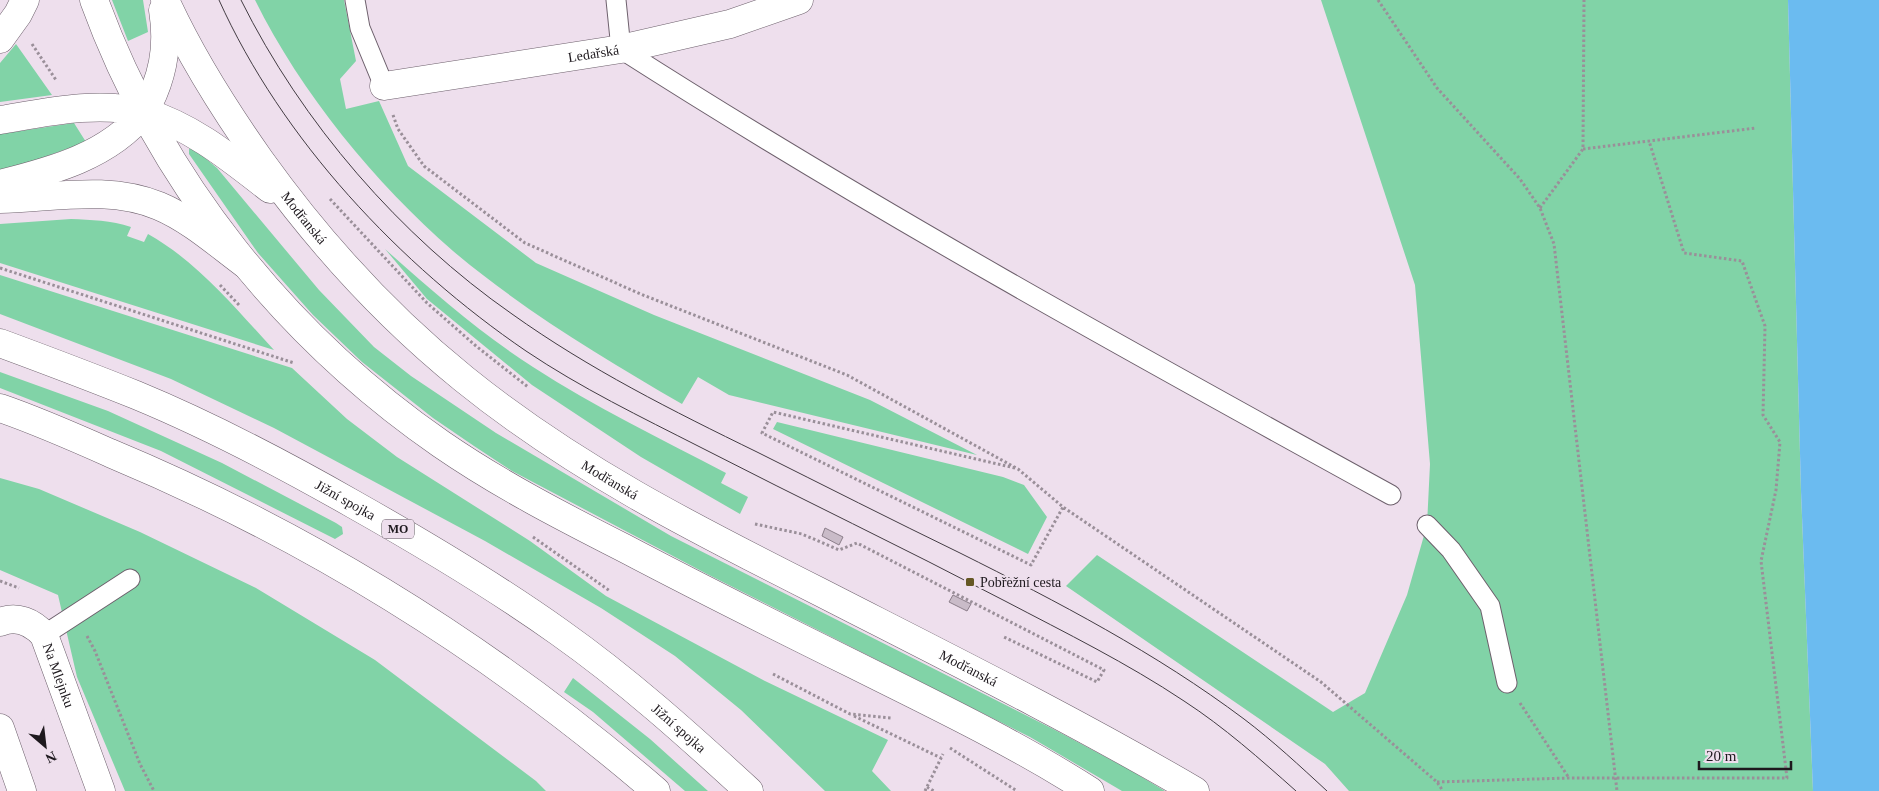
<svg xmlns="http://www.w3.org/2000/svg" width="1879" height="791" viewBox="0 0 1879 791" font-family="'Times New Roman',serif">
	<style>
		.green { fill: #81d3a7 }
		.water { fill: #6bbbf0 }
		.building { fill: #c9bbc8; stroke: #8b7e8a }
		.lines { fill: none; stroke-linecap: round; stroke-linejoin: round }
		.lane-casing { stroke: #6d606c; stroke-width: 21 }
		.street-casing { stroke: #6d606c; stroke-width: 29 }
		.secondary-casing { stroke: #6d606c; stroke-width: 29 }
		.highway-casing { stroke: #6d606c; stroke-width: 29 }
		.path { stroke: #9a8f99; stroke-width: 3; stroke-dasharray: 2.5 2.5; stroke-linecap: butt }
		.lane { stroke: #fff; stroke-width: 19 }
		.street { stroke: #fff; stroke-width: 28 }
		.secondary { stroke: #fff; stroke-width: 28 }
		.highway { stroke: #fff; stroke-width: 28 }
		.tram { stroke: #433c43; stroke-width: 1 }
		.poi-dot { fill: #655724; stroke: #eedfed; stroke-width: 2 }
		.labels { text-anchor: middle; stroke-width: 4; stroke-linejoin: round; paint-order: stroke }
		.shield { fill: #eedfed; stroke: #5c545c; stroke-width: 1 }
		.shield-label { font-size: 12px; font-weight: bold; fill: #1e191e }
		.street-label { font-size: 14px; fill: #1e191e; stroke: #eedfed }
		.poi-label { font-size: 14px; fill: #1e191e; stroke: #eedfed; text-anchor: start }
	</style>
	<rect width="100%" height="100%" fill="#eedfed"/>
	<!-- green -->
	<path class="green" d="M112 0H143L148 32 128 41Z
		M255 0H344L356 61 340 79 346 109 379 101 408 166 536 263 654 315 870 400 977 455 729 395 698 377 682 404C603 358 523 310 453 251 375 183 301 93 255 0Z
		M1321 0H1788L1801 491 1813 791H1349L1325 764 1066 586 1097 555 1333 712 1365 693 1407 595 1427 525 1430 464 1415 285Z
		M16 44 52 95 0 102V63Z
		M74 123 86 142 25 164 0 170V134Z
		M192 147 217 168 319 290 374 347 411 376 496 433 671 536 1057 731 1130 770 1165 791H1122L1030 737 707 574 512 471 474 446 433 418 362 362 313 315 258 253 189 154V149Z
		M71 219C91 220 111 220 131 227L127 236 144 242 148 234C198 262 235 308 274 350L0 263V224Z
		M385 249C432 291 480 333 533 367 595 407 661 439 726 473L721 483 748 497 740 514 641 457 532 385 427 299Z
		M0 275 292 368 347 419 397 457 530 541 606 596 765 681 888 740 872 771 891 791H825L741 710 675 656 601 608 485 541 274 428 171 379 0 314Z
		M0 372 108 411 222 463 336 523 342 527 343 534 335 539 161 451 0 388Z
		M777 422 1003 477 1024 485 1047 517 1028 554 773 429Z
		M0 478 39 489 140 532 256 588 375 660 536 781 546 791H125L77 677 58 595 0 570Z
		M573 678 650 739 708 791H685L593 712 564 692Z"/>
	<!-- water -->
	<path class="water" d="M1788 0H1879V791H1813L1801 491Z"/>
	<!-- building -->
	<path class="building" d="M825 528 843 537 839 545 822 536Z
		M953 595 971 604 967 611 949 602Z"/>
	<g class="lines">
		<!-- lane casing -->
		<g class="lane-casing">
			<path id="lane" d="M355 0 360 28 384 86
				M616 0 621 49C871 209 1131 352 1391 495
				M1427 525 1451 550 1490 606 1507 683
				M44 635 130 579"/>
		</g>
		<!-- street casing -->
		<g class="street-casing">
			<g id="street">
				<path id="s1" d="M384 86 621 49 730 24 799 0"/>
				<path id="s2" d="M0 622C17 615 32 622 44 635L101 791"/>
				<path d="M0 728 22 791"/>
			</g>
		</g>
		<!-- secondary casing -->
		<g class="secondary-casing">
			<g id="secondary">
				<path d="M94 0C159 179 285 336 441 444 499 484 561 516 624 548 700 588 776 626 853 664 933 704 1015 743 1090 791"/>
				<path id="s3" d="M165 0C191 57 224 109 260 160 318 241 386 316 464 379 574 468 693 528 818 591 945 656 1072 719 1195 791"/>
				<path d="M144 112C193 127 230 158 270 189"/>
				<path d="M144 112C163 79 169 47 163 10"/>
			</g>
		</g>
		<!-- highway casing -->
		<g class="highway-casing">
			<g id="highway">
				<path d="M0 39 18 14 25 0"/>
				<path d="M0 120C48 112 95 101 144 112 109 156 52 171 0 184"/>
				<path d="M0 199C53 198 108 185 159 206 190 219 218 244 245 264"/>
				<path id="s4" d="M0 343C46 360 91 377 136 395 211 426 283 464 353 504 424 544 493 585 559 632 627 680 688 735 749 791"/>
				<path d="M0 408C38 421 74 437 110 453 309 536 492 650 656 791"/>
			</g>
		</g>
		<!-- path -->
		<path class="path" d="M1378 0 1437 88 1520 179 1540 208 1554 244 1617 791
			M32 44 56 80
			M393 115 398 129 424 166 525 243 643 295 847 375 1018 469 1063 507 1321 682 1437 782 1443 791
			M1583 149 1756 128
			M330 199 427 303 476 346 528 387
			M1540 208 1583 149 1584 0
			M0 268 294 363
			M220 285 240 306
			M1015 468 773 412 762 433 1031 565 1063 507
			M755 524 802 534 839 550 857 543 1104 670 1097 682 1002 636
			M533 537 610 591
			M0 581 19 588
			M87 636 95 651 140 764 154 791
			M773 674 850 714 891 718
			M1520 703 1569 778
			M854 716 941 758
			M950 748 1017 791
			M1437 782 1569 778H1787L1761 561 1776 490 1780 442 1763 415 1765 326 1742 261 1684 253 1649 141
			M927 787 934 791
			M925 791 943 754"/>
		<!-- lane -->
		<use href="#lane" class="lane"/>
		<!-- street -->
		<use href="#street" class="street"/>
		<!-- secondary -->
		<use href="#secondary" class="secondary"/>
		<!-- highway -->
		<use href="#highway" class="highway"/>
		<!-- tram -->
		<path class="tram" d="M219 0C282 140 400 265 526 351 581 388 641 417 700 447 801 499 904 548 1005 601 1066 633 1127 663 1184 701 1224 727 1260 759 1296 791
			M241 0C302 123 400 236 512 314 589 369 673 411 757 452 825 486 892 520 960 553 1058 602 1156 653 1244 719 1273 741 1300 766 1327 791"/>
	</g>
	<!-- markers -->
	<rect class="poi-dot" x="965" y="577" width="10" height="10" rx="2.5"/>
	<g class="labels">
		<!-- shield labels -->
		<rect class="shield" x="382" y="519.5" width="32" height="19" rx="4"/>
		<g class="shield-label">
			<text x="398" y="533">MO</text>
		</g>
		<!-- street labels -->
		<g class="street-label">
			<text dy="5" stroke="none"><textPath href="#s1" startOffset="212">Ledařská</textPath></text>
			<text dy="5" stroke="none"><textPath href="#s3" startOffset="259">Modřanská</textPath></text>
			<text dy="5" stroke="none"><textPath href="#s3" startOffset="664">Modřanská</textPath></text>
			<text dy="5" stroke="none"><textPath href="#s4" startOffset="380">Jižní spojka</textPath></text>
			<text dy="5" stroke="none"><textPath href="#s3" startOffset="1069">Modřanská</textPath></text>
			<text dy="5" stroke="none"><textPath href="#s2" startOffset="92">Na Mlejnku</textPath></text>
			<text dy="5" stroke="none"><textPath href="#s4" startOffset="785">Jižní spojka</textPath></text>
		</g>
		<!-- poi labels -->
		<g class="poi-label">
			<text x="980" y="587">Pobřežní cesta</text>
		</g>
	</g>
	<!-- north arrow -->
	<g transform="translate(45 746) rotate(152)" stroke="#eedfed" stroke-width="4" paint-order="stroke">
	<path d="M0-4L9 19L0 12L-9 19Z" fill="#1e191e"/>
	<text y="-8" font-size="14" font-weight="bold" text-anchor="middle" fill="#1e191e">N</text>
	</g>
	<!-- scale -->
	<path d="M1699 761v8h92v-8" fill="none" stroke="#1e191e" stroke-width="2.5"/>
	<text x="1706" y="761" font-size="15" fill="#1e191e" stroke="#eedfed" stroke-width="4" paint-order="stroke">20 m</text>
</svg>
